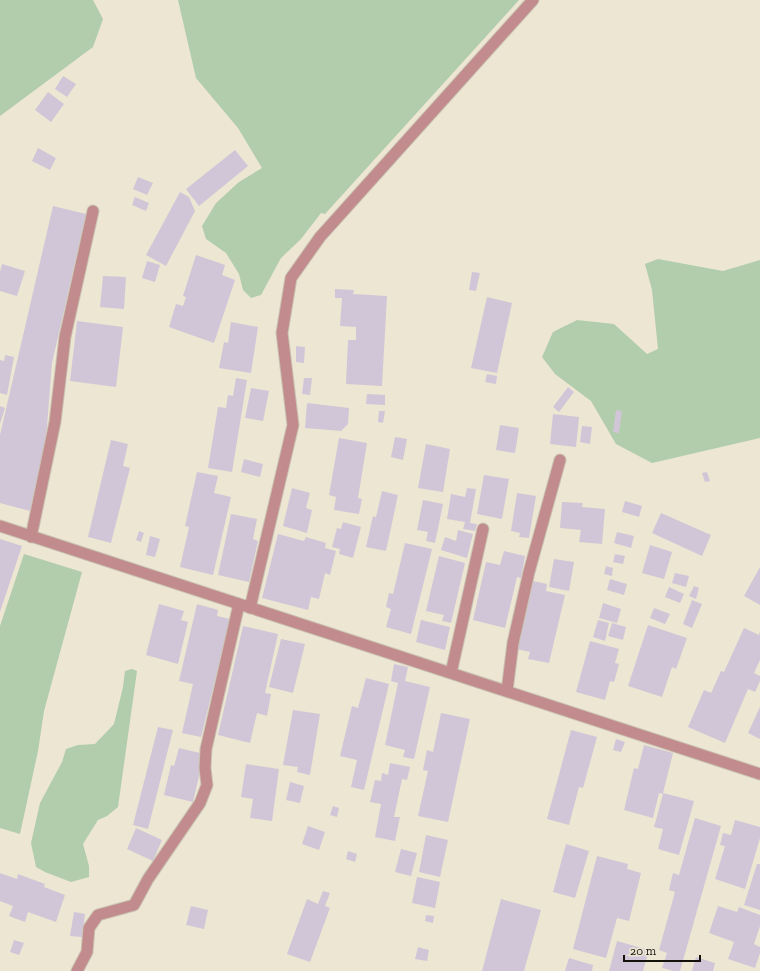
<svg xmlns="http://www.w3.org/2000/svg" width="760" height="971" viewBox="0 0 760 971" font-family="'Zilla Slab',serif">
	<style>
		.green { fill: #b1cdab }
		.building { fill: #d1c6d7 }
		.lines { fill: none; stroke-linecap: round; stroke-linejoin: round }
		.service-casing { stroke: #cac4b3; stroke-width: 13 }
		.minor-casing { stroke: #cac4b3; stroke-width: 13 }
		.service { stroke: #c28c8e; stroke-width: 11 }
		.minor { stroke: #c28c8e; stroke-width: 11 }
	</style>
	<rect width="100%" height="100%" fill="#ede6d3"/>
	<!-- green -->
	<path class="green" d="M0 0H93L103 19 93 47 0 116Z
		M178 0H519L325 214 321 213 301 239 281 258 261 295 251 298 243 290 239 274 226 253 206 239 202 226 216 203 239 182 262 168 238 128 196 78Z
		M658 259 723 271 760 260V438L652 463 616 444 591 401 555 374 542 357 553 332 577 320 614 324 647 354 658 349 652 290 645 264Z
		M24 554 82 572 44 711 38 751 20 834 0 828V626Z
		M132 669 137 671 118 807 107 816 98 820 83 844 89 866V877L71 882 45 872 36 867 31 843 40 803 62 762 66 749 78 745 95 744 114 724 123 687 125 671Z"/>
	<!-- building -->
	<path class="building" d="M63 76 76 84 67 97 55 89Z
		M48 92 64 104 51 122 35 110Z
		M38 148 56 158 50 170 32 161Z
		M235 150 248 166 199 206 186 189Z
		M138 177 153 183 147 195 133 189Z
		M180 192 189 197 195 211 166 266 146 255Z
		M135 197 149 203 146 211 132 205Z
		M53 206 86 214 52 363 46 439 30 511 0 503V435Z
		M196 255 225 265 222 275 235 280 214 343 169 327 176 304 183 306 186 297 183 296Z
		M147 261 160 265 155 282 142 278Z
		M2 264 25 271 17 296 0 291V272Z
		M472 272 480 273 476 291 469 290Z
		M103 276 126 277 124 309 100 307Z
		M335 289 354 290 353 294 387 296 382 386 346 384 348 340H356V327L340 326 342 298H335Z
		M487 297 512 303 497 373 471 368Z
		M77 321 123 327 116 387 70 381Z
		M231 322 258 327 251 373 219 368 224 342 228 343Z
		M296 346 305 347 304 363 296 362Z
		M5 355 14 357 7 395 0 393V360L4 361Z
		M487 374 497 376 496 384 485 382Z
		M236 378 247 380 232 472 208 468 218 407 226 408 228 395 233 396Z
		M304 378H312L310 395 302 394Z
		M568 387 574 392 559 412 553 407Z
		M251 388 269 391 263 421 245 418Z
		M367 394 385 395V405L366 404Z
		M307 403 349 408 348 424 341 431 305 428Z
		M0 406 5 408 0 424Z
		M616 410 622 411 619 433 613 432Z
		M379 411H385L383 423 378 422Z
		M553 414 579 417 576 447 550 444Z
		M500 425 519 428 515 453 496 450Z
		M582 426 592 427 590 444 580 442Z
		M395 437 407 439 403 460 391 457Z
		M339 438 367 443 358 498 362 499 359 514 334 510 336 497 329 495Z
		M111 440 128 444 123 466 130 468 111 543 88 537Z
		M426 444 450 449 443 492 418 488Z
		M244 459 263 464 260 477 241 472Z
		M197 472 218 476 214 493 231 497 213 575 180 567 189 527 185 526Z
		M707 472 710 481 705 482 702 473Z
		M484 475 509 479 502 519 477 514Z
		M292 488 310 493 306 508 312 510 307 533 283 526Z
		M467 488 476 489 470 523 477 524 475 531 463 529 465 522 447 519 451 494 465 497Z
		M382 491 398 495 386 551 366 547 373 516 376 517Z
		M517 493 536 496 529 538 519 537 520 533 511 531Z
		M423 500 443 504 435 543 426 541 428 532 417 530Z
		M625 501 642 506 639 517 622 512Z
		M562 502 583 503 582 507 605 509 602 544 579 542 581 530 560 528Z
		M661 513 711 535 702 556 652 533Z
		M231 514 257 519 253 539 258 541 249 582 218 575Z
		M343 522 361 527 353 558 339 554 340 549 332 547 337 528 341 529Z
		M458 530 473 534 467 558 441 550 445 537 456 541Z
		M139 531 144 533 141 542 136 540Z
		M617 532 634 536 631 548 614 543Z
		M278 534 304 541 306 537 326 543 325 548 336 551 330 575 325 573 319 599 311 597 308 610 262 598Z
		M150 536 160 539 155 557 146 555Z
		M0 539 22 546 0 612Z
		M405 543 432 549 411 634 386 627 391 609 386 607 389 593 393 594Z
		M650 545 672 552 664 579 642 573Z
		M504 551 525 556 521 578 517 577 505 628 473 620 486 562 500 565Z
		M615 554 625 556 623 564 613 562Z
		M439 556 465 563 451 623 442 621 444 615 426 611Z
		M554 559 574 562 569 591 549 587Z
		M606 566 613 568 612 576 604 574Z
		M760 567V605L744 596Z
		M675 573 689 576 686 587 672 583Z
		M610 579 627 584 624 595 607 590Z
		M533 581 547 584 546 591 565 595 549 663 528 659 530 652 517 649Z
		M694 586 699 588 696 599 689 596Z
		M669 587 684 594 680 603 665 597Z
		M692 600 702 604 692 628 683 624Z
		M603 603 621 609 617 623 599 618Z
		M159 604 184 611 181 620 188 622 178 664 146 655Z
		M197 604 218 610 217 616 230 619 201 737 182 733 193 684 179 681Z
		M654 608 670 614 665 624 650 618Z
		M421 620 450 627 445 650 416 642Z
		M598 620 609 623 605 641 593 637Z
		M612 623 626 627 623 640 608 636Z
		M648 625 687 638 676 669 672 667 662 697 628 686Z
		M243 626 278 634 265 693 271 694 267 716 257 713 250 743 218 735Z
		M744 628 759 635 760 631V660L754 673 760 676V681L755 692 748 689 725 743 688 727 704 690 711 693 721 671 724 672Z
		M281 639 305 644 293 693 269 687Z
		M590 641 619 649 615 663 619 664 614 682 610 681 605 700 576 692Z
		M394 664 408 667 405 681 430 687 414 759 403 757 405 750 385 745 398 683 391 681Z
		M366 678 389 684 364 790 351 787 357 760 340 756 352 706 358 708Z
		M760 707V739L748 733Z
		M293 710 320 714 310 775 297 772 298 767 283 765Z
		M441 713 470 719 448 822 418 816 428 771 423 770 427 750 433 752Z
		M158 727 173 730 148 829 133 825Z
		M571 730 597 737 583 788 579 787 569 825 547 819Z
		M616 739 625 742 621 752 613 750Z
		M644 745 673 753 663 793 694 801 679 855 658 849 663 829 654 827 663 794 659 793 653 818 624 810 634 768 638 769Z
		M179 748 204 754 193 802 164 795 171 765 174 766Z
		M390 763 410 767 407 780 402 779 394 817H400L395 841 375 837 381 804 370 802 375 780 381 781 382 773 388 775Z
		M246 764 279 769 272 821 250 818 253 799 241 797Z
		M290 782 304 786 300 803 286 800Z
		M333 806 339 808 337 817 330 815Z
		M695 818 721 826 680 971H674L662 968 667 953 659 950 675 892 669 890 673 873 679 875Z
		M735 820 760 827V838L745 889 715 879 725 846 720 845 723 833 731 835Z
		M308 826 325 832 319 850 302 844Z
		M136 828 162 840 153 861 127 849Z
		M426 835 448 840 440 877 419 872Z
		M566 844 589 851 575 898 553 892Z
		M401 849 417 853 411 876 395 872Z
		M348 851 357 854 355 862 346 859Z
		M597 856 628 864 627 869 641 873 629 921 617 918 606 958 573 949Z
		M757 864H760V910L744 905Z
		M0 873 17 879 18 874 45 884 44 887 65 895 56 922 28 912 25 922 9 916 13 906 0 901Z
		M417 877 440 882 435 908 412 903Z
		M323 891 330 893 325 906 330 908 310 962 287 954 307 899 318 904Z
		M501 899 541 910 524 971H482Z
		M191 906 208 910 204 929 186 925Z
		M718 906 737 912 739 907 760 915V926L754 944 760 947V953L755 968 728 959 734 942 709 933Z
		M74 912 85 914 82 937 70 936Z
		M426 915 434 916 433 923 425 921Z
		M14 940 24 943 19 955 10 952Z
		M617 941 649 950 643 971H609Z
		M418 947 429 950 427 961 415 959Z
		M696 957 715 963 713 971H692Z
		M569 958 593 965 592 971H565Z"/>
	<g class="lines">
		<!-- service casing -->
		<g class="service-casing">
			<path id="service" d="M77 971 87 952 89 928 98 915 134 905 148 879 200 803 207 785 205 768 206 749 239 604"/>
		</g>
		<!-- minor casing -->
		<g class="minor-casing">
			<path id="minor" d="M0 526 760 774
				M31 537 55 422 65 337 93 211
				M250 608 293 425 282 333 291 278 320 237 533 0
				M451 673 483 529
				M507 691 513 643 529 572 560 460"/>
		</g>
		<!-- service -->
		<use href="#service" class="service"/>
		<!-- minor -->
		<use href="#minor" class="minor"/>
	</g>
	<!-- scale -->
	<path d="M624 955v6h76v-6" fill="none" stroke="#14110b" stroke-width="2"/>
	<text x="630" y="955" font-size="12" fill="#14110b" stroke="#ede6d3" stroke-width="3" paint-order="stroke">20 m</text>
</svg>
